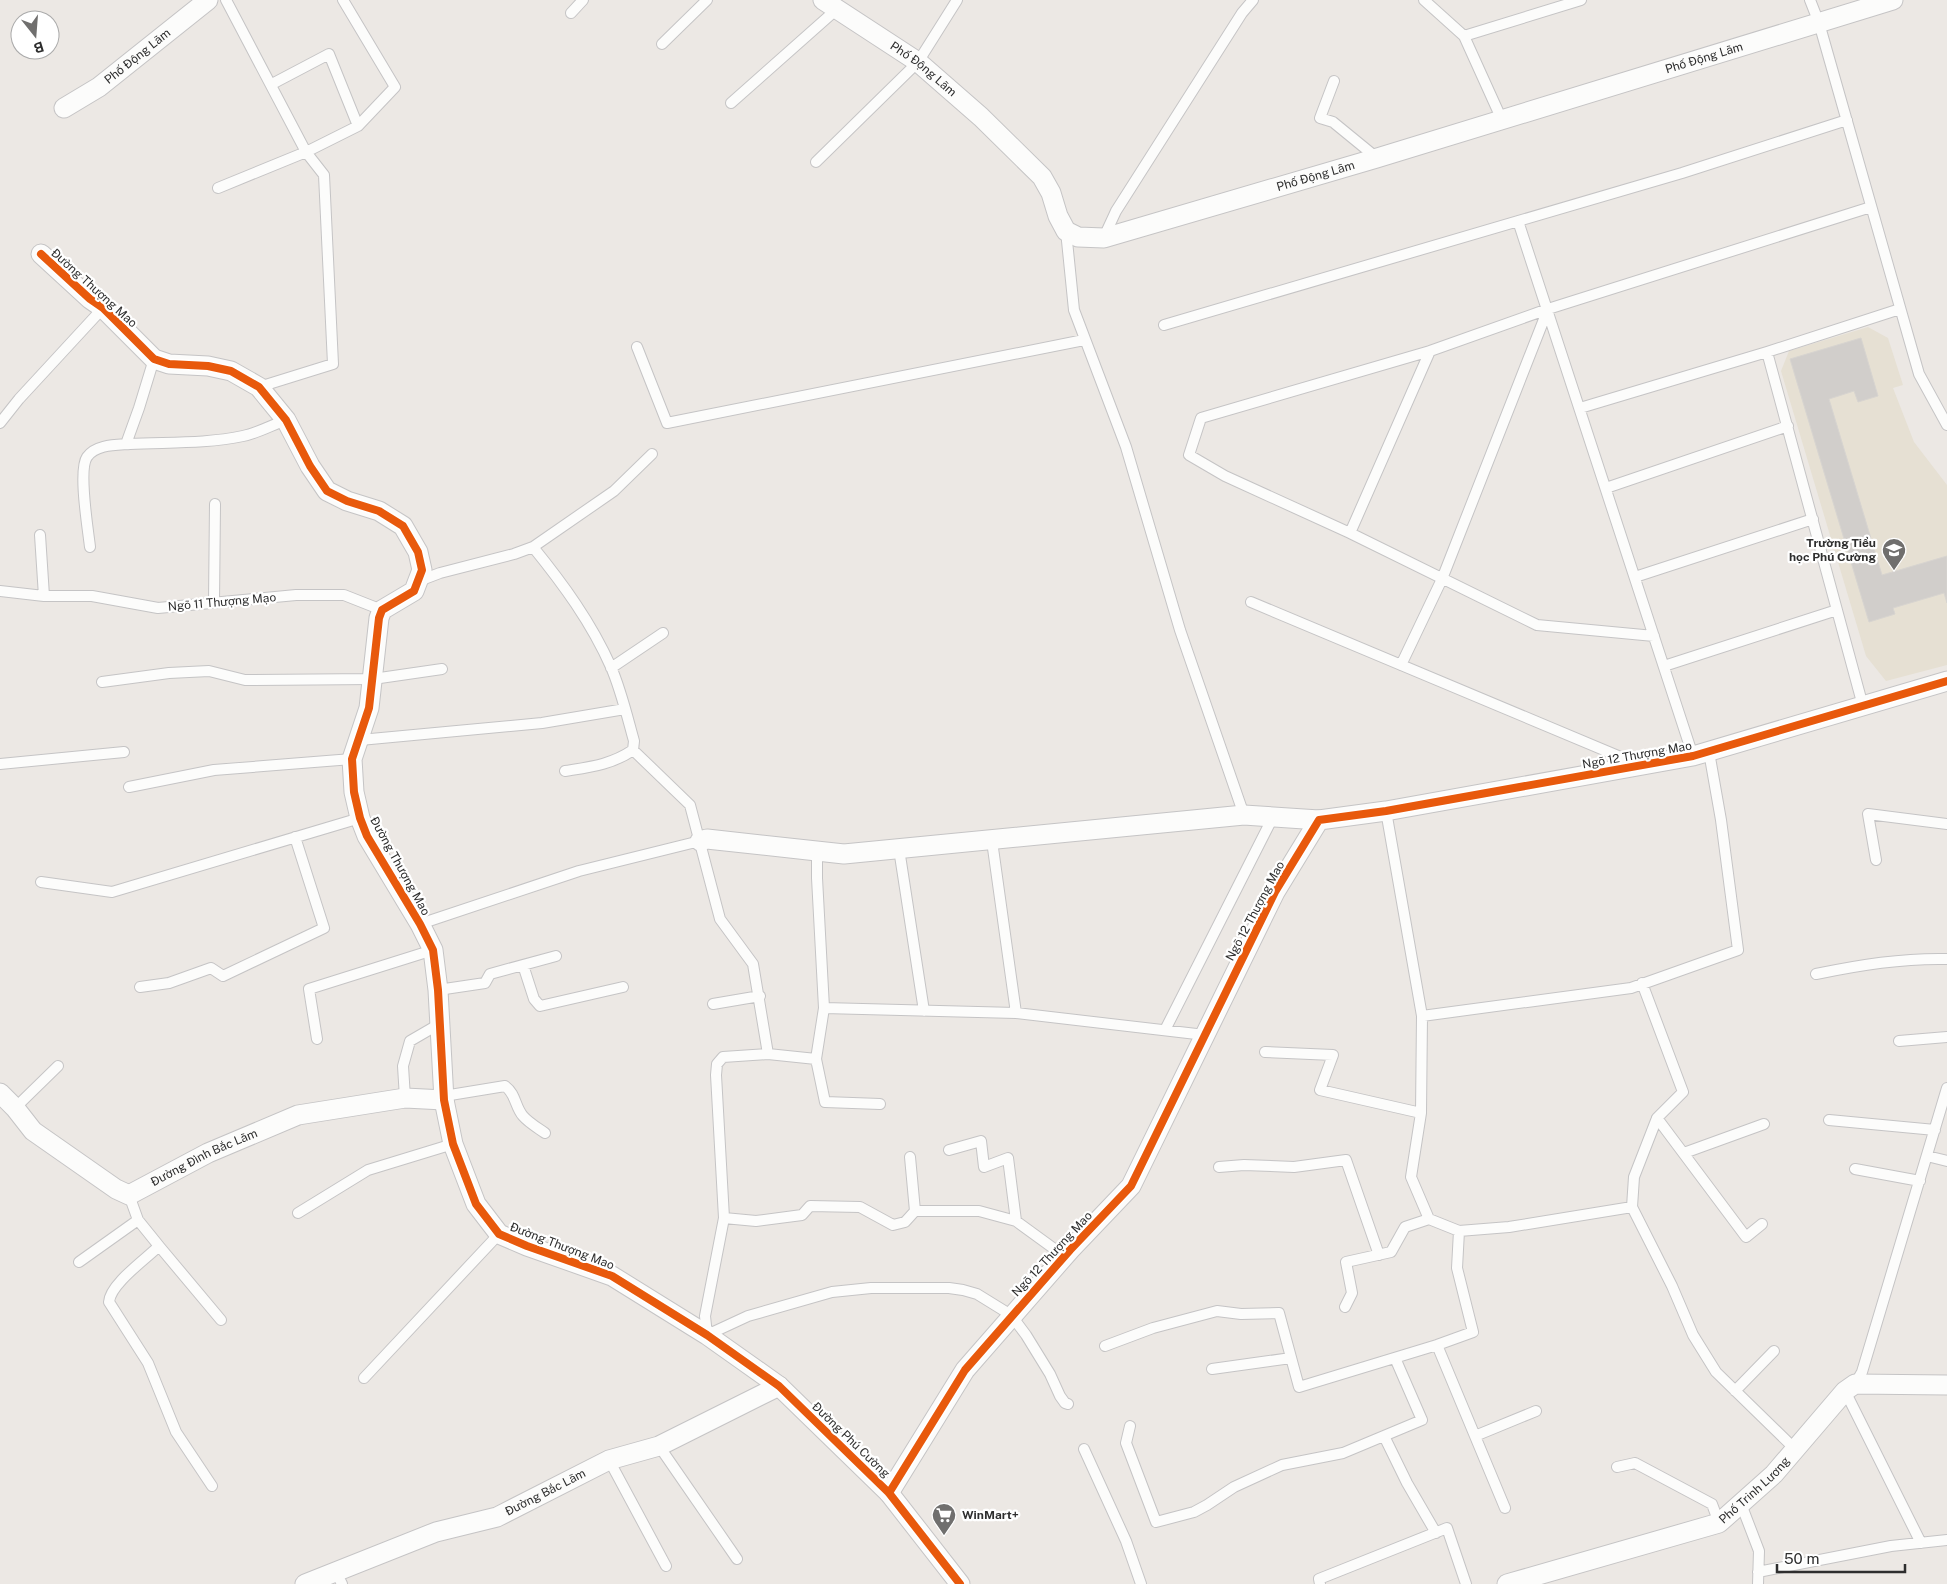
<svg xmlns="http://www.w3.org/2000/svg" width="1947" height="1584" viewBox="0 0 1947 1584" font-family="'Public Sans',sans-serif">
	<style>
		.education { fill: #e6e0d3 }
		.building { fill: #d1cecb; stroke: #d7d4d0 }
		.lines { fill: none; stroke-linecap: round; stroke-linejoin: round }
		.service-casing { stroke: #c5c4c5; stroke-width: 12 }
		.minor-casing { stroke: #c5c4c5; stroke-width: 21 }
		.service { stroke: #fcfcfb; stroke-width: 10 }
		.minor { stroke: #fcfcfb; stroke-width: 19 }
		.cycleway-casing { stroke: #fff; stroke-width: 11 }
		.cycleway { stroke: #e8590c; stroke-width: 8 }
		.labels { text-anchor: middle; stroke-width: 4.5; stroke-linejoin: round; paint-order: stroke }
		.street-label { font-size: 12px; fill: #2e2e2e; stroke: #fff }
		.poi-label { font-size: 12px; font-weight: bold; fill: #2e2e2e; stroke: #fff; text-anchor: end }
	</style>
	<rect width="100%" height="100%" fill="#ece8e4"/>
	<!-- education -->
	<path class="education" d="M1868 327 1888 338 1903 385 1893 388 1914 442 1947 485V665L1886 681 1866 656 1781 371 1789 351Z"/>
	<!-- building -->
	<path class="building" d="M1861 338 1878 396 1858 402 1854 391 1829 399 1882 575 1947 556V603L1944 593 1893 608 1895 614 1869 622 1790 359Z"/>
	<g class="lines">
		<!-- service casing -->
		<g class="service-casing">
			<path id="service" d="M226 0 306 152 324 175 333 364 259 387
				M1424 0 1464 36 1502 120
				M1810 0 1819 23 1919 374 1947 425
				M571 13 583 0
				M1464 36 1581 0
				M662 44 707 0
				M1334 81 1320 118 1333 122 1377 158
				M272 84 329 54 358 126
				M731 103 837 9
				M816 162 918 62 957 0
				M218 188 306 152 358 126 395 87 343 0
				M1518 221 1693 756
				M1066 231 1074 310 1126 447 1180 630 1244 815
				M1104 237 1116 211 1242 13 1253 0
				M1164 325 1682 173 1847 120
				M637 347 667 423 1084 340
				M1767 352 1863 706
				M1580 408 1767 352 1900 309
				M0 423 19 399 103 308
				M126 444 139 408 154 359
				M1606 488 1788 426
				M1350 533 1430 351
				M40 535 44 596
				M90 547C88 529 78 470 87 457 96 444 117 445 130 444 167 442 206 444 243 436 258 433 272 425 286 420
				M533 547C563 584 591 622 611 667 621 690 627 716 634 741L633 750C611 765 590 767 565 771
				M1635 577 1813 519
				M419 581 440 573 514 554 533 547 614 491 652 454
				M0 591 44 596H92L158 608 296 595H344L382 610
				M1251 602 1635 763
				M214 603 215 504
				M1654 636 1537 625 1350 533 1225 476 1189 455 1201 418 1430 351 1548 309 1871 207
				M1401 665 1442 579 1548 309
				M1664 666 1837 610
				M611 668 663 633
				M102 682 169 673 209 671 245 680 373 679 442 669
				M360 740 542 723 625 709
				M633 750 690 805 720 919 753 964 768 1054
				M0 764 124 752
				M129 787 214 770 352 759
				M1386 811 1422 1016 1421 1113 1411 1177 1429 1219 1459 1231 1509 1227 1632 1207
				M992 841 1016 1013
				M899 849 924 1011
				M1876 860 1868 814 1947 824
				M41 882 112 892 360 818
				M420 924 579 871 700 841
				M523 965 534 999 540 1006 623 987
				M1816 974C1860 965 1902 958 1947 959
				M1642 983 1683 1092 1657 1118 1746 1237 1762 1224
				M140 987 169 983 211 968 223 976 324 928 295 837
				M438 990 485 983 490 974 556 956
				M713 1004 760 996
				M824 1008 1016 1013 1205 1035
				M1422 1016 1631 988 1738 950 1721 820 1709 752
				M1165 1030 1273 817
				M317 1039 309 989 433 950
				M1899 1041 1947 1037
				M1265 1052 1333 1055 1320 1090 1421 1113
				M816 1059 824 1008 817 878V851
				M444 1096 505 1086C516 1094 515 1107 523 1116 529 1123 538 1128 545 1133
				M405 1098 403 1066 410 1041 441 1023
				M880 1104 825 1102 816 1059 768 1054 723 1057 717 1064 716 1075 724 1218 705 1316 707 1335 748 1316 832 1292 871 1288H949L963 1290 977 1294 1011 1315 1026 1335 1050 1374 1060 1396 1065 1403 1068 1404
				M15 1108 58 1066
				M1657 1118 1634 1177 1632 1207 1672 1286 1693 1335 1716 1372 1795 1449
				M1829 1120 1935 1130
				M949 1150 981 1141 984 1167 1008 1158 1016 1221
				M1684 1153 1764 1124
				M1927 1156 1947 1161
				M910 1157 915 1211
				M1219 1167 1244 1165 1294 1167 1346 1160 1379 1255
				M1855 1169 1920 1181
				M298 1213 368 1170 453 1144
				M724 1218 756 1221 802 1215 810 1206 860 1207 893 1225 905 1222 915 1211H979L1016 1221 1064 1256
				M138 1220 159 1246C146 1259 110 1284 109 1302L148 1363 176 1432 212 1486
				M159 1246 221 1320
				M79 1262 138 1220 129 1195
				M1345 1307 1352 1293 1346 1262 1391 1252 1405 1227 1429 1219
				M1437 1345 1505 1508
				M1105 1346 1153 1328 1217 1311 1241 1314 1279 1313 1299 1387 1437 1345 1473 1332 1457 1268 1459 1231
				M1212 1369 1291 1358
				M364 1378 499 1234
				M1855 1384 1862 1372 1947 1088
				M1735 1391 1774 1351
				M1845 1391 1921 1543
				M1130 1426 1126 1443 1156 1522 1194 1512 1207 1505 1234 1487 1282 1465 1343 1453 1422 1420 1395 1358
				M1384 1436 1407 1483 1436 1533
				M1475 1436 1536 1411
				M659 1446 737 1559
				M1084 1449 1126 1541 1141 1584
				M609 1460 666 1566
				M1617 1467 1635 1463 1712 1504 1719 1523
				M1741 1504 1759 1551 1758 1584
				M336 1572 342 1584
				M1758 1572 1891 1546 1947 1540
				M1320 1584 1319 1579 1447 1528 1466 1584"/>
		</g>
		<!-- minor casing -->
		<g class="minor-casing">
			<g id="minor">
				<path id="s1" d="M823 0 918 62 981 117 1042 177 1051 193 1058 216 1066 231 1078 237 1104 238 1377 158 1893 0"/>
				<path id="s2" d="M64 108 99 87 208 0"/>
				<path d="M41 254 90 299 103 308 154 359 169 364 208 366 231 371 259 387 286 420 310 466 327 491 347 501 379 511 403 526 418 552 422 570 414 591 382 610 379 618 369 708 352 759 354 792 360 818 367 836 420 924 433 950 438 990 444 1100 453 1144 476 1204 499 1234 527 1246 612 1276 707 1335 779 1386 889 1493 960 1584"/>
				<path d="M700 841 707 839 844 854 1244 815 1319 820"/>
				<path id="s3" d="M0 1093 15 1108 33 1131 116 1189 129 1195 208 1153 298 1115 405 1098 444 1100"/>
				<path d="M889 1493 965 1370 1070 1250 1131 1186 1275 892 1319 820 1386 811 1693 756 1947 681"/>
				<path id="s4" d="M305 1584 436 1532 497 1517 609 1460 659 1446 779 1386"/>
				<path id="s5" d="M1507 1584 1719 1523 1774 1474 1845 1391 1855 1384 1947 1385"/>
			</g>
		</g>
		<!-- service -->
		<use href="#service" class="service"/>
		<!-- minor -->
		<use href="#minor" class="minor"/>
		<!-- cycleway casing -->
		<g class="cycleway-casing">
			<path id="cycleway" d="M41 254 90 299 103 308 154 359 169 364 208 366 231 371 259 387 286 420 310 466 327 491 347 501 379 511 403 526 418 552 422 570 414 591 382 610 379 618 369 708 352 759 354 792 360 818 367 836 420 924 433 950 438 990 444 1100 453 1144 476 1204 499 1234 527 1246 612 1276 707 1335 779 1386 889 1493 960 1584
				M889 1493 965 1370 1070 1250 1131 1186 1275 892 1319 820 1386 811 1693 756 1947 681"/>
		</g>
		<!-- cycleway -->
		<use href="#cycleway" class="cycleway"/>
	</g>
	<!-- icons -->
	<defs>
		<g id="school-pin" transform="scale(1.25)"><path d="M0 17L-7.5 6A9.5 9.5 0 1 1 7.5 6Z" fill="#706f6e" stroke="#fff"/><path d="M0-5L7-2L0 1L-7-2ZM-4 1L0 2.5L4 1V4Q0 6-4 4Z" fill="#fff"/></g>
		<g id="supermarket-pin" transform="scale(1.25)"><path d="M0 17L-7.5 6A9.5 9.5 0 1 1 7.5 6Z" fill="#706f6e" stroke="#fff"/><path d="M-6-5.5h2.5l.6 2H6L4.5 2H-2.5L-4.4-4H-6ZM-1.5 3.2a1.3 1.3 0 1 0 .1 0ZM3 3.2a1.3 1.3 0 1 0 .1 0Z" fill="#fff"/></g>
	</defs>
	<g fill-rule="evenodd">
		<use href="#school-pin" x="1894" y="550"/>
		<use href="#supermarket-pin" x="944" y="1515"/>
	</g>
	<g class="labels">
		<!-- street labels -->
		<g class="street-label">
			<text dy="4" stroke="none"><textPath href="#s2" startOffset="90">Phố Động Lãm</textPath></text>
			<text dy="4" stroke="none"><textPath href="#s1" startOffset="1008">Phố Động Lãm</textPath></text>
			<text dy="4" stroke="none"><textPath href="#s1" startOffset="122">Phố Động Lãm</textPath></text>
			<text dy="4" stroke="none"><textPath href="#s1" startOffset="602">Phố Động Lãm</textPath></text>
			<text transform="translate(94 288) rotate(42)" y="4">Đường Thượng Mao</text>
			<text transform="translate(222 602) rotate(-5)" y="4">Ngõ 11 Thượng Mạo</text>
			<text transform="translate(1637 755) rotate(-10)" y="4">Ngõ 12 Thượng Mao</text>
			<text transform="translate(400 866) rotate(61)" y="4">Đường Thượng Mao</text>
			<text transform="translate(1255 911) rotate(-62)" y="4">Ngõ 12 Thượng Mao</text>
			<text dy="4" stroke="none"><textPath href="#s3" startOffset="250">Đường Đình Bắc Lãm</textPath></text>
			<text transform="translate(562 1246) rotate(21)" y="4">Đường Thượng Mao</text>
			<text transform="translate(1052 1254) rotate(-47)" y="4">Ngõ 12 Thượng Mao</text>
			<text transform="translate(851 1440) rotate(44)" y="4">Đường Phú Cường</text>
			<text dy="4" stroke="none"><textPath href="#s5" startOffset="269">Phố Trinh Lương</textPath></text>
			<text dy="4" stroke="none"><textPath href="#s4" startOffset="258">Đường Bắc Lãm</textPath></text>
		</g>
		<!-- poi labels -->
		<g class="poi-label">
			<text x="1876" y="547">Trường Tiểu<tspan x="1876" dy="14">học Phú Cường</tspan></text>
			<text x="962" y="1519" text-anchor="start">WinMart+</text>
		</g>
	</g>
	<!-- north arrow -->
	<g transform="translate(35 35) rotate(163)"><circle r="24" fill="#ffffff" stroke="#ababab"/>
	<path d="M0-4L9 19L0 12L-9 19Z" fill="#706f6e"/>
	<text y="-8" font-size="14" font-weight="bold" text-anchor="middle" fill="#2e2e2e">B</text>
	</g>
	<!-- scale -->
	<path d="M1777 1564v8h128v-8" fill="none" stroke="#2e2e2e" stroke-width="2.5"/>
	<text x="1784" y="1564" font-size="15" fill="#2e2e2e" stroke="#ffffff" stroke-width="4" paint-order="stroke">50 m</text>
</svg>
